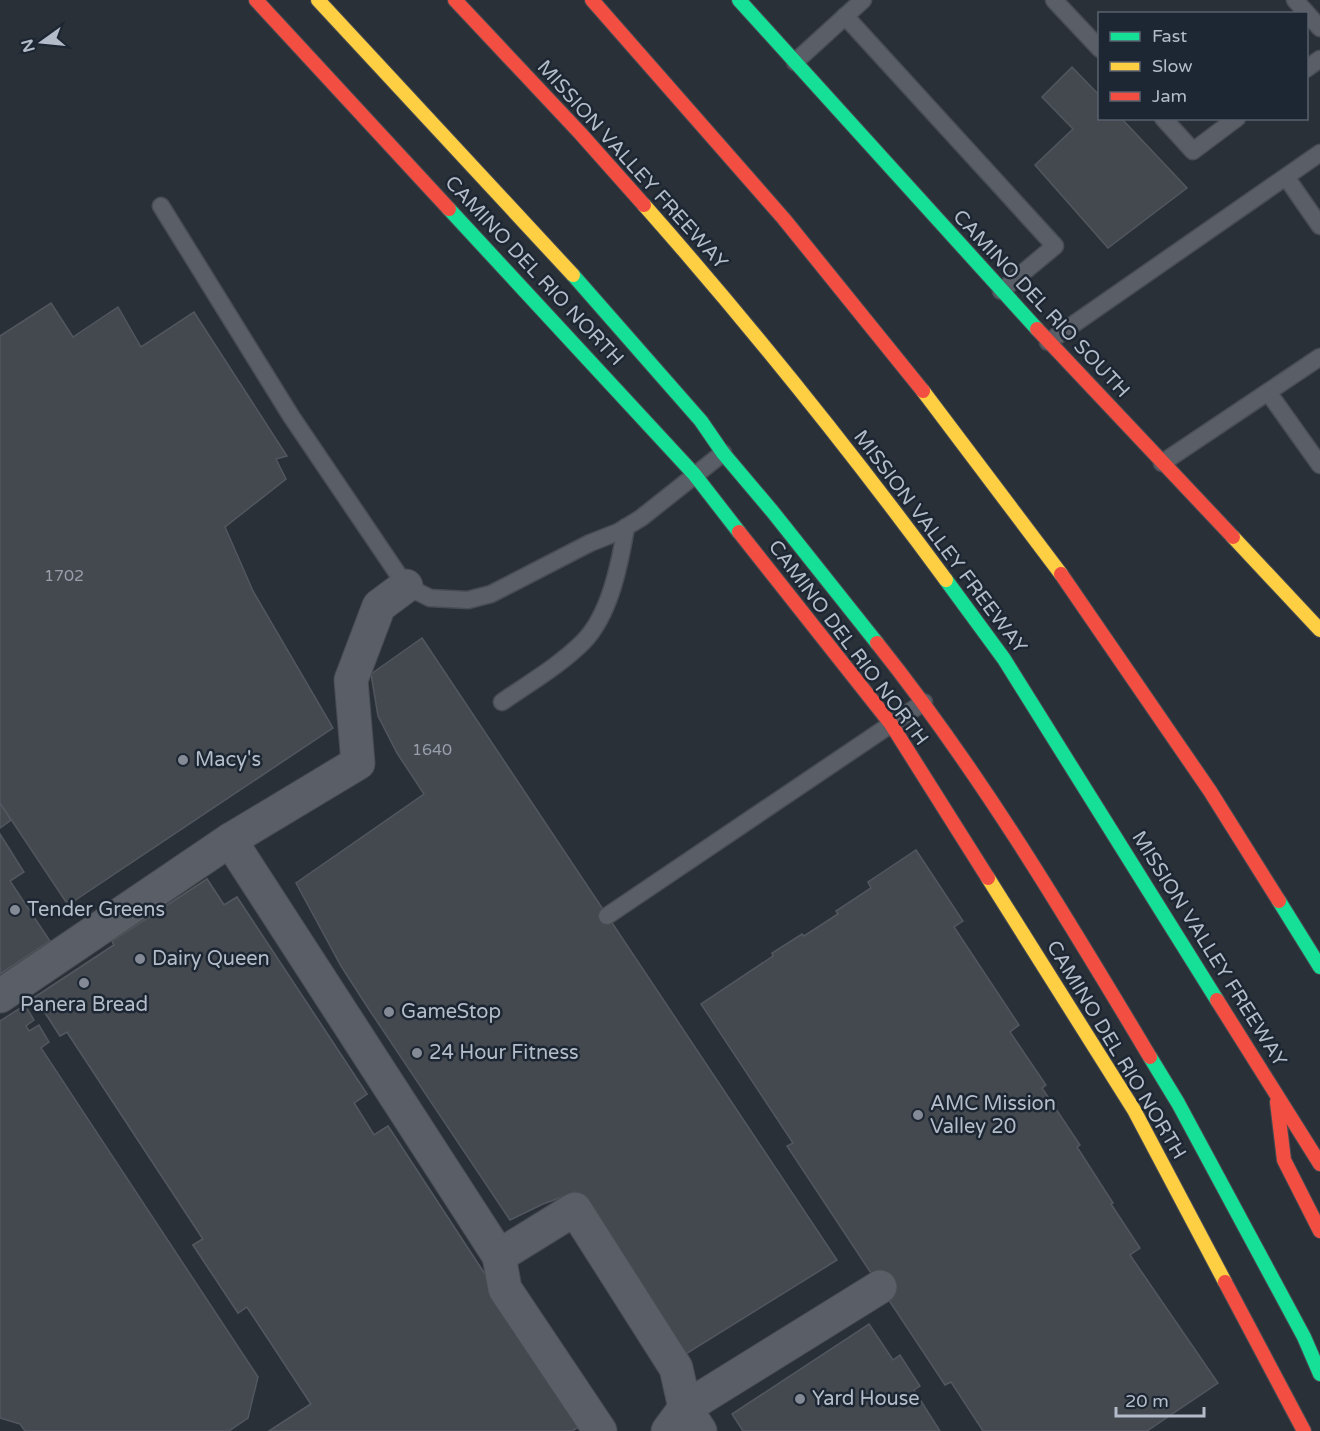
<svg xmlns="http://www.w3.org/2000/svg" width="1320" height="1431" font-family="'Varela Round',sans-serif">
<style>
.building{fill:#444950;stroke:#52575f;stroke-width:1.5}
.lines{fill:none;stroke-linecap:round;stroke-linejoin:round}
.lane-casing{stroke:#484c53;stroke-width:19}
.street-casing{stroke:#484c53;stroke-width:35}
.fast-casing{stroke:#484c53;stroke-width:16}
.slow-casing{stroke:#484c53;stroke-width:16}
.jam-casing{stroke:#484c53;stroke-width:16}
.lane{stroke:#5a5e66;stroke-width:16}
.street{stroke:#5a5e66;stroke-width:33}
.fast{stroke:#16e098;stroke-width:14}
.slow{stroke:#ffcf43;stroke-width:14}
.jam{stroke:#f24e42;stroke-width:14}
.poi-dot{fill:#848b96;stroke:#1d2633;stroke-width:2}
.labels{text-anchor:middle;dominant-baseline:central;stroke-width:5;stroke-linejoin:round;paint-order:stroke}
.number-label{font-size:16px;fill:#989fab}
.street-label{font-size:20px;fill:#b4bcc9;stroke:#1d2633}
.poi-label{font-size:20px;fill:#b4bcc9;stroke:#1d2633;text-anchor:start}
</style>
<rect width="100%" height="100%" fill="#2a3038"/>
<g class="building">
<polygon points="1072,67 1100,96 1100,118 1121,118 1187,188 1108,248 1035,165 1073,129 1042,97"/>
<polygon points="51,303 73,337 118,307 141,347 194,312 287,456 276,459 286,479 225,527 253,591 333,728 68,905 0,803 0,336"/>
<polygon points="422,638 837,1260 681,1357 576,1192 543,1204 510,1220 368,1008 341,966 296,883 424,794 397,753 378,716 371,674"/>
<polygon points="0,803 11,820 0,828"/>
<polygon points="0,834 24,872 10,881 50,941 0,974"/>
<polygon points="916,850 963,921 954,927 1019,1025 1010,1032 1046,1085 1042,1088 1080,1145 1077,1147 1113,1203 1111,1204 1140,1248 1130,1255 1218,1383 1147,1431 983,1431 951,1382 945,1385 787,1146 793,1143 701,1004 773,956 772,953 802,934 804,936 838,914 836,911 871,888 868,882"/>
<polygon points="207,879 224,905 237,897 367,1094 354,1103 374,1135 388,1126 583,1424 572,1431 269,1431 311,1404 247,1307 238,1313 193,1245 203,1239 67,1032 60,1036 35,997 114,945 112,941"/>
<polygon points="207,879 224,905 237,897 367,1094 354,1103 374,1135 388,1126 583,1424 572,1431 269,1431 311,1404 247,1307 238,1313 193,1245 203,1239 67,1032 60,1036 35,997 114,945 112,941"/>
<polygon points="25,1005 34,1020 26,1026 29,1031 39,1025 49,1042 41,1048 258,1377 248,1418 229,1431 25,1431 20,1424 0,1418 0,1021"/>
<polygon points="869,1324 893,1360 900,1355 920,1386 914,1390 940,1431 743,1431 732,1414"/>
</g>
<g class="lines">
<g class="lane-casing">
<g id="lane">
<polyline points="1054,0 1100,49"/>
<polyline points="1295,0 1320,28"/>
<polyline points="845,16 1055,246 1001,291"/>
<polyline points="795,62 863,0"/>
<polyline points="1306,69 1320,59"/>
<polyline points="1163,118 1193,151 1237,118"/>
<polyline points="1286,177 1320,226"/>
<polyline points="161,206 291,416 406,586 430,598 468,600 491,594 590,543 618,532 641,518 723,453"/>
<polyline points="1048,342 1320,153"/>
<polyline points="1268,392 1320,465"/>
<polyline points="1162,463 1320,357"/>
<path d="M502 702C529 683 559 666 583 642 610 615 620 563 626 527"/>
<polyline points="607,916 924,702"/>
</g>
</g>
<g class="street-casing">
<g id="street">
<polyline points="230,840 358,763 351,680 379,606 406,586"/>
<polyline points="0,996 230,840 499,1256 575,1209 676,1368 685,1408 700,1431"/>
<polyline points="499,1256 505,1289 600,1431"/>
<polyline points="668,1431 685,1408 880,1287"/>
</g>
</g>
<g class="fast-casing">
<g id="fast">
<polyline points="739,0 1037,329"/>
<polyline points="449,209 694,474 739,532"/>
<polyline points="573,275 701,421 723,453 772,511 877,643"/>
<polyline points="946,580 1004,659 1217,1000"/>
<polyline points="1279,901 1320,967"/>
<polyline points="1150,1057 1178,1103 1304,1337 1320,1374"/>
</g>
</g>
<g class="slow-casing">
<g id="slow">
<polyline points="318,0 573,275"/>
<path d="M644 205C750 325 851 451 946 580"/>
<polyline points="923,391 1061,574"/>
<polyline points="1233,537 1320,630"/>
<polyline points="988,878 1134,1110 1225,1282"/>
</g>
</g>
<g class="jam-casing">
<g id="jam">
<polyline points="256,0 449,209"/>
<polyline points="455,0 580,133 644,205"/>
<polyline points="592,0 784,219 923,391"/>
<polyline points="1037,329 1233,537"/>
<polyline points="739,532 891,724 988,878"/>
<polyline points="1061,574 1210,791 1279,901"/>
<path d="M877 643C980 772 1065 915 1150 1057"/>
<polyline points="1217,1000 1320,1164"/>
<polyline points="1277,1102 1284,1160 1320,1231"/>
<polyline points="1225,1282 1304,1431"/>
</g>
</g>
<use href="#lane" class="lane"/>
<use href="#street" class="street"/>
<use href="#fast" class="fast"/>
<use href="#slow" class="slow"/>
<use href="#jam" class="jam"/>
</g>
<g class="poi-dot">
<circle cx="183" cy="760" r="6"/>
<circle cx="15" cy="910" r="6"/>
<circle cx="140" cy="959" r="6"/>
<circle cx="84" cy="983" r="6"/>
<circle cx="389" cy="1012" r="6"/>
<circle cx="417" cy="1053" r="6"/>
<circle cx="918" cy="1115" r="6"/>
<circle cx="800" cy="1399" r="6"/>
</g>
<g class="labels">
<g class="number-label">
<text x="64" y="576">1702</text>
<text x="432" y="750">1640</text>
</g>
<g class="street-label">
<text transform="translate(632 165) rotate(48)">MISSION VALLEY FREEWAY</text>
<text transform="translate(534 271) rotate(47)">CAMINO DEL RIO NORTH</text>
<text transform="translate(1041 304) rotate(47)">CAMINO DEL RIO SOUTH</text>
<text transform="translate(940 542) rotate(53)">MISSION VALLEY FREEWAY</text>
<text transform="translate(848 643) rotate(53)">CAMINO DEL RIO NORTH</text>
<text transform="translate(1209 949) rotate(58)">MISSION VALLEY FREEWAY</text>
<text transform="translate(1116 1050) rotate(59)">CAMINO DEL RIO NORTH</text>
</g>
<g class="poi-label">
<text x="195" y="760">Macy's</text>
<text x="27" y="910">Tender Greens</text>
<text x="152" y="959">Dairy Queen</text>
<text x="84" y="1005" text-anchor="middle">Panera Bread</text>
<text x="401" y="1012">GameStop</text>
<text x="429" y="1053">24 Hour Fitness</text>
<text x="930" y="1104">AMC Mission<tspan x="930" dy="23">Valley 20</tspan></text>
<text x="812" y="1399">Yard House</text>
</g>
</g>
<rect x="1098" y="12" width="210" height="108" fill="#1d2633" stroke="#59626f" stroke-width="1.5"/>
<rect x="1110" y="32" width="30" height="9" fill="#16e098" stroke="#59626f" stroke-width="1.5"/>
<text x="1152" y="42" font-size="18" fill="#b4bcc9">Fast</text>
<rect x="1110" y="62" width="30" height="9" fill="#ffcf43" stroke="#59626f" stroke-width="1.5"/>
<text x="1152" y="72" font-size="18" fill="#b4bcc9">Slow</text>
<rect x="1110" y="92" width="30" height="9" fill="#f24e42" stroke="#59626f" stroke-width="1.5"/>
<text x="1152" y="102" font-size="18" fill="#b4bcc9">Jam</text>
<g transform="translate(42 42) rotate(255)" stroke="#1d2633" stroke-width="4.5" paint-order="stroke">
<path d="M0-4.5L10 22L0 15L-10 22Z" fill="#b4bcc9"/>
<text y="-9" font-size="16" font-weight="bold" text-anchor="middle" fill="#b4bcc9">N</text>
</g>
<path d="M1116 1407v9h88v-9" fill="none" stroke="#b4bcc9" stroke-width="3"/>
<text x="1125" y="1407" font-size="18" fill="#b4bcc9" stroke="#1d2633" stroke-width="4.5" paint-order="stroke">20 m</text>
</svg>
